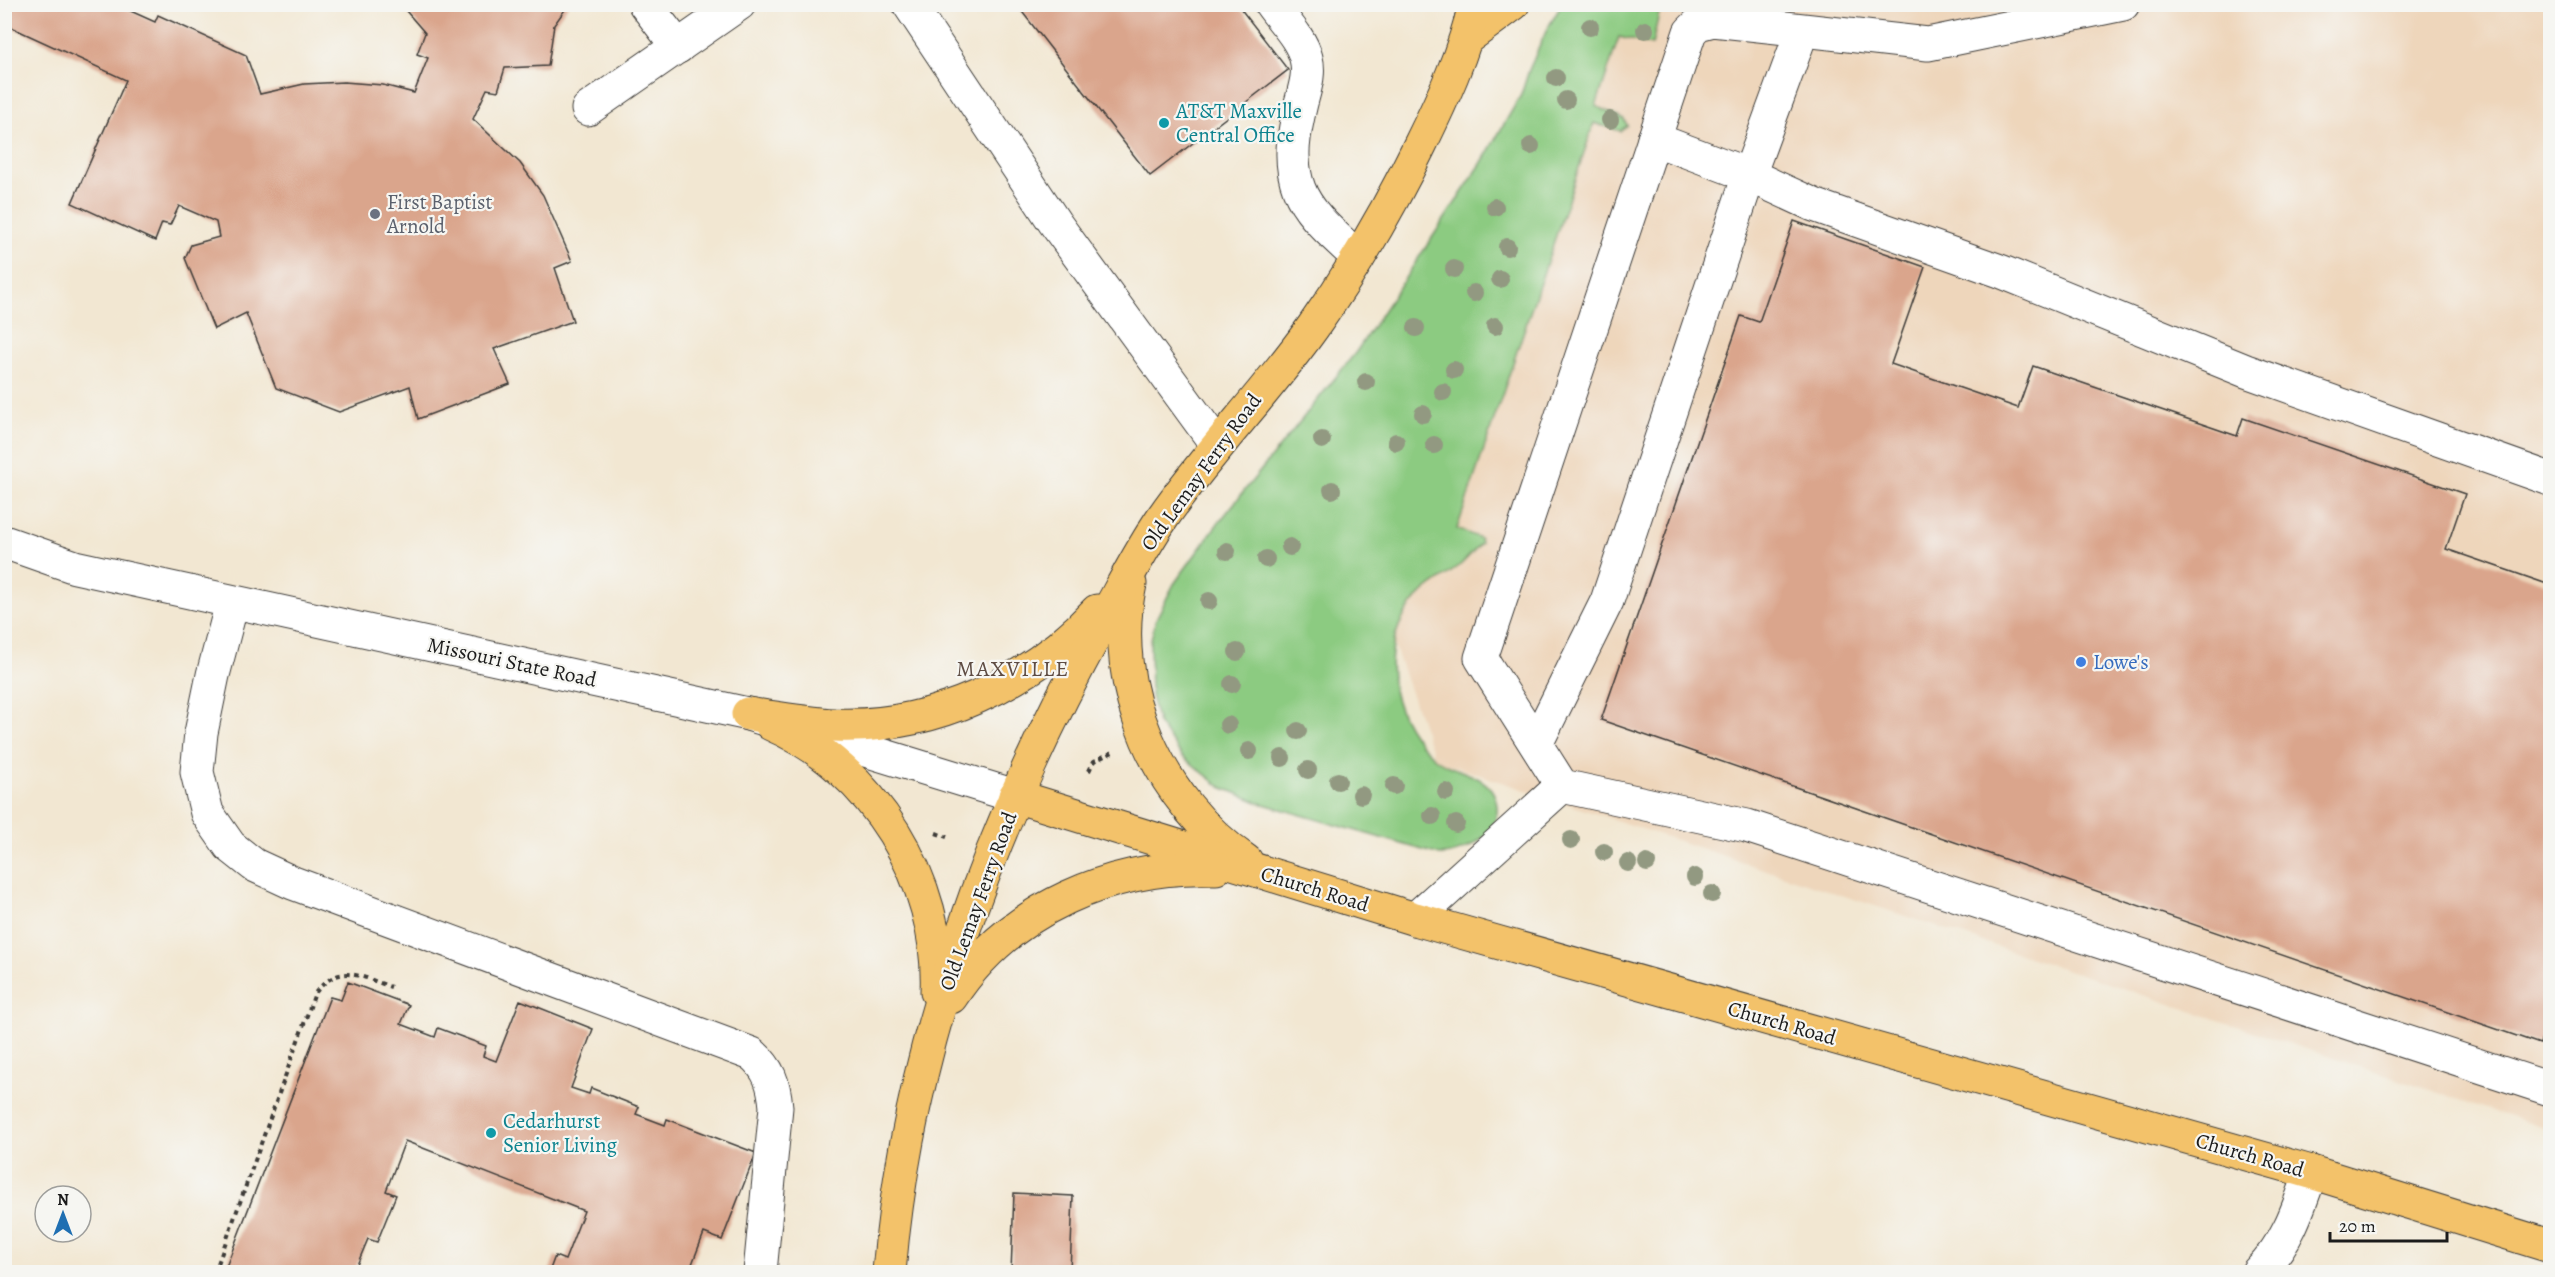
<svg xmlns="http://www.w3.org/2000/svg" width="2555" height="1277" font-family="Alegreya,serif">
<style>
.built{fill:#eed6bb}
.green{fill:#8ccb81;stroke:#54744e;stroke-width:1.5}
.building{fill:#daa58c}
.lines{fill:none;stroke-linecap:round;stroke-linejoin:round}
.minor-casing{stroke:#3c3a37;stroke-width:35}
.major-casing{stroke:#3c3a37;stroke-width:35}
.path{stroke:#3c3a37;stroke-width:4;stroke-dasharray:4.5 4.5;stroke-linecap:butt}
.minor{stroke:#fff;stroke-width:33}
.major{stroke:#f3c26a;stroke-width:33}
.tree{fill:#929981}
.culture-dot{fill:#0f9aa8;stroke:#f6f6f2;stroke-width:2}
.worship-dot{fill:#6b7280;stroke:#f6f6f2;stroke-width:2}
.shop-dot{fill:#3f7fe0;stroke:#f6f6f2;stroke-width:2}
.labels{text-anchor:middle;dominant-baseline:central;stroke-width:4.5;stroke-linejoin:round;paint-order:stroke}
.culture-label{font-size:21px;fill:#0d838f;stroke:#f6f6f2;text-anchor:start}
.worship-label{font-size:21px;fill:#5b616d;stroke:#f6f6f2;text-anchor:start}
.street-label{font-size:21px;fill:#1c1c1c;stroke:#f6f6f2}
.shop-label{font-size:21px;fill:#366cbe;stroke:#f6f6f2;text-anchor:start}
.neighbourhood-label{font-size:22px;letter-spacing:1.5px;fill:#5e4c43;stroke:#f6f6f2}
</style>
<rect width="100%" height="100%" fill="#f6f6f2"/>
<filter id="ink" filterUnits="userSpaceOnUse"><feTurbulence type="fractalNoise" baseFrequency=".0167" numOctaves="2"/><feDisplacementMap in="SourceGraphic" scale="12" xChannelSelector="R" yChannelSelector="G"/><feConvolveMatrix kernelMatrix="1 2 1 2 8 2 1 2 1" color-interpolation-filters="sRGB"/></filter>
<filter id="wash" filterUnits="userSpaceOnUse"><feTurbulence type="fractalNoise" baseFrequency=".008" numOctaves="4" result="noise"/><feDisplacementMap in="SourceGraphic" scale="24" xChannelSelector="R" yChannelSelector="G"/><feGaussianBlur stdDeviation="1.35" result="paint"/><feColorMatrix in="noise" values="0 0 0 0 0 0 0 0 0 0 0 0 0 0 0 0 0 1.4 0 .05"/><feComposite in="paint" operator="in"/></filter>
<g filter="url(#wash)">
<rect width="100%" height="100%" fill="#f2e7d2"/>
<polygon class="built" points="1635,5 2550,5 2550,1130 1435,760 1393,642 1598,32"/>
<path class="green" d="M1562 4 1661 5 1652 45 1619 37 1596 106 1624 119 1627 125 1620 131 1594 123 1457 529 1480 538 1481 543C1474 550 1467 559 1459 566 1442 580 1423 588 1410 607 1375 654 1392 723 1436 759 1453 772 1484 773 1494 794 1509 827 1469 855 1440 855L1260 803 1221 787 1182 756 1158 723 1151 696 1150 643 1156 619 1174 584 1216 526 1356 352 1481 164 1521 95 1529 70 1547 29Z"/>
<g id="blocks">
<g class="building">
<polygon points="4,4 115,4 155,22 158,15 246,55 260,94 304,84 344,82 383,85 414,93 428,58 417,54 425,33 400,4 569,4 554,25 548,66 505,68 498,91 487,89 473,119 520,163 543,195 572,261 555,268 573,321 494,349 510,384 418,419 410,386 339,412 276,388 246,313 214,329 185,258 191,245 219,237 216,222 179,206 170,225 162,223 155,241 72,203 126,80 4,24"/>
<polygon points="1016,4 1237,4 1288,70 1150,176"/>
<polygon points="1794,221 1925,267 1891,364 2018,408 2033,366 2237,436 2243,418 2465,494 2446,549 2550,585 2550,1012 2540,1044 1601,720 1741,316 1759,322"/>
<polygon points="348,982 409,1005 401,1024 435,1037 438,1028 486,1046 483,1056 496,1061 520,1000 593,1029 571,1088 589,1094 591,1088 639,1107 636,1114 665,1125 667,1119 756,1153 722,1240 704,1233 689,1272 549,1272 555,1256 565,1260 584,1211 405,1141 386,1191 396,1195 377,1242 368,1239 354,1272 224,1272 330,997 341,1000"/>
<polygon points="1014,1193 1073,1196 1070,1272 1011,1272"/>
</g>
</g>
</g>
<g filter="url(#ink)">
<use href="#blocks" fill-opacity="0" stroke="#3c3a37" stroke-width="1.5"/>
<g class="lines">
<g class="minor-casing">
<g id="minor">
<polyline points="645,4 678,47"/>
<polyline points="909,4 1055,223 1217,445"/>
<path d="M1271 4C1283 21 1301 38 1306 58 1310 73 1305 88 1301 103 1294 132 1288 160 1299 189 1309 216 1338 238 1358 258"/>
<polyline points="2123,4 1928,44 1713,20 1698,24 1690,32 1481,658 1562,786 1747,826 2550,1089"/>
<polyline points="588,109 739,4"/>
<polyline points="1654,139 1749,175 1814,205 2000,271 2246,371 2550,479"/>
<polyline points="4,542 75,567 748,714 1015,796"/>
<path d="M232 603 213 675 201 733 197 772 207 813 230 846 254 865 293 883 752 1054C769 1069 774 1083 776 1107L760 1272"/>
<polyline points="1536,744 1607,601 1749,175 1802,31"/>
<polyline points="1415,919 1562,786"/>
<path d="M2258 1272C2287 1244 2298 1210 2311 1172"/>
</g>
</g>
<g class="major-casing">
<g id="major">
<polyline points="1467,38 1513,4"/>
<path d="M1130 584C1107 688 1160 802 1246 861"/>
<path d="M748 714C776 718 805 723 834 725 934 729 1030 683 1097 611"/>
<path d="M771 724C873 768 942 881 937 992"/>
<polyline points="1015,796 1415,919 2311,1172 2550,1246"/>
<path d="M951 997C1009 908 1114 864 1216 868"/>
<path d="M889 1272C908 1047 990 825 1099 628 1120 591 1139 552 1163 517 1209 451 1266 393 1313 327 1354 269 1390 207 1421 143 1443 98 1464 53 1475 4"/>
</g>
</g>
<g class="path">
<polyline points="1089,771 1094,761 1113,752"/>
<polyline points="936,833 947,837"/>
<path d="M215 1272 315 993C340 962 359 976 391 987"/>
</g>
<use href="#minor" class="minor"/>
<use href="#major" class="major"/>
</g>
<g class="tree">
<circle cx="1590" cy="27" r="9"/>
<circle cx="1645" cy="30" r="9"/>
<circle cx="1556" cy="78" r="9"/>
<circle cx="1566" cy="100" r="9"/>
<circle cx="1610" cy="120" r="9"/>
<circle cx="1531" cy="146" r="9"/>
<circle cx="1495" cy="207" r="9"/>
<circle cx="1507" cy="247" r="9"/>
<circle cx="1454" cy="269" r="9"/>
<circle cx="1500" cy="279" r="9"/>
<circle cx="1474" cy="293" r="9"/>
<circle cx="1495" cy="326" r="9"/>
<circle cx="1416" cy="328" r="9"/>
<circle cx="1454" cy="370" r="9"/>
<circle cx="1366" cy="382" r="9"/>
<circle cx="1443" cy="392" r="9"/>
<circle cx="1423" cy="414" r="9"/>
<circle cx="1322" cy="440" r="9"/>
<circle cx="1396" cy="442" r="9"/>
<circle cx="1434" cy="445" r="9"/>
<circle cx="1332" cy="490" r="9"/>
<circle cx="1290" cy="547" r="9"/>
<circle cx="1227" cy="551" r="9"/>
<circle cx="1266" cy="559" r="9"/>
<circle cx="1209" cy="601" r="9"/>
<circle cx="1237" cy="652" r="9"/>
<circle cx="1232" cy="684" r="9"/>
<circle cx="1228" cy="725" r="9"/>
<circle cx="1298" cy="731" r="9"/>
<circle cx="1249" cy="751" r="9"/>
<circle cx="1282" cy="758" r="9"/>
<circle cx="1308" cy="770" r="9"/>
<circle cx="1338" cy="781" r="9"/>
<circle cx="1394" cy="786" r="9"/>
<circle cx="1446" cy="792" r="9"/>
<circle cx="1361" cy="795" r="9"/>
<circle cx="1432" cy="816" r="9"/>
<circle cx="1456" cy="824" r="9"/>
<circle cx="1571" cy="840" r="9"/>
<circle cx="1604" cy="852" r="9"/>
<circle cx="1628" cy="863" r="9"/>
<circle cx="1647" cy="863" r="9"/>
<circle cx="1695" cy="877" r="9"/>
<circle cx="1712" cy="894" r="9"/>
</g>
</g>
<g class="culture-dot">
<circle cx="1164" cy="123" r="6"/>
<circle cx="491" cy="1133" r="6"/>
</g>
<circle class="worship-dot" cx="375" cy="214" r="6"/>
<circle class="shop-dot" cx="2081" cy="662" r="6"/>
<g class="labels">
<g class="culture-label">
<text x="1176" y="111">AT&amp;T Maxville<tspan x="1176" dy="24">Central Office</tspan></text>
<text x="503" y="1121">Cedarhurst<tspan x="503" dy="24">Senior Living</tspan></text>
</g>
<g class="worship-label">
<text x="387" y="202">First Baptist<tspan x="387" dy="24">Arnold</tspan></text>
</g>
<g class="street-label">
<text transform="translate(1201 472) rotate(-54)">Old Lemay Ferry Road</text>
<text transform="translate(512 662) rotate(12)">Missouri State Road</text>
<text transform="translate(1315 889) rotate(17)">Church Road</text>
<text transform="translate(978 901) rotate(-70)">Old Lemay Ferry Road</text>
<text transform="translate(1782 1023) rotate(16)">Church Road</text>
<text transform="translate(2250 1155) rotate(16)">Church Road</text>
</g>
<g class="shop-label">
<text x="2093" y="662">Lowe's</text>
</g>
<g class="neighbourhood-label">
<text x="1013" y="669">MAXVILLE</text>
</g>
</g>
<rect width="2555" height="1277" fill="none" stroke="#f6f6f2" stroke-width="24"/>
<g transform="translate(63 1214)"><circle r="28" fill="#f6f6f2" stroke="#9f9f9c" stroke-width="1.5"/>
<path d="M0-4.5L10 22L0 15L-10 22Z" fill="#1f6fb2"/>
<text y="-9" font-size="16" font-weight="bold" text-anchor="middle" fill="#1c1c1c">N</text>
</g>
<path d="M2330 1232v9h117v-9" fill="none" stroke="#1c1c1c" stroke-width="3"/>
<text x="2339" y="1232" font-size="18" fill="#1c1c1c" stroke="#f6f6f2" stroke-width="4.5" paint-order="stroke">20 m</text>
</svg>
